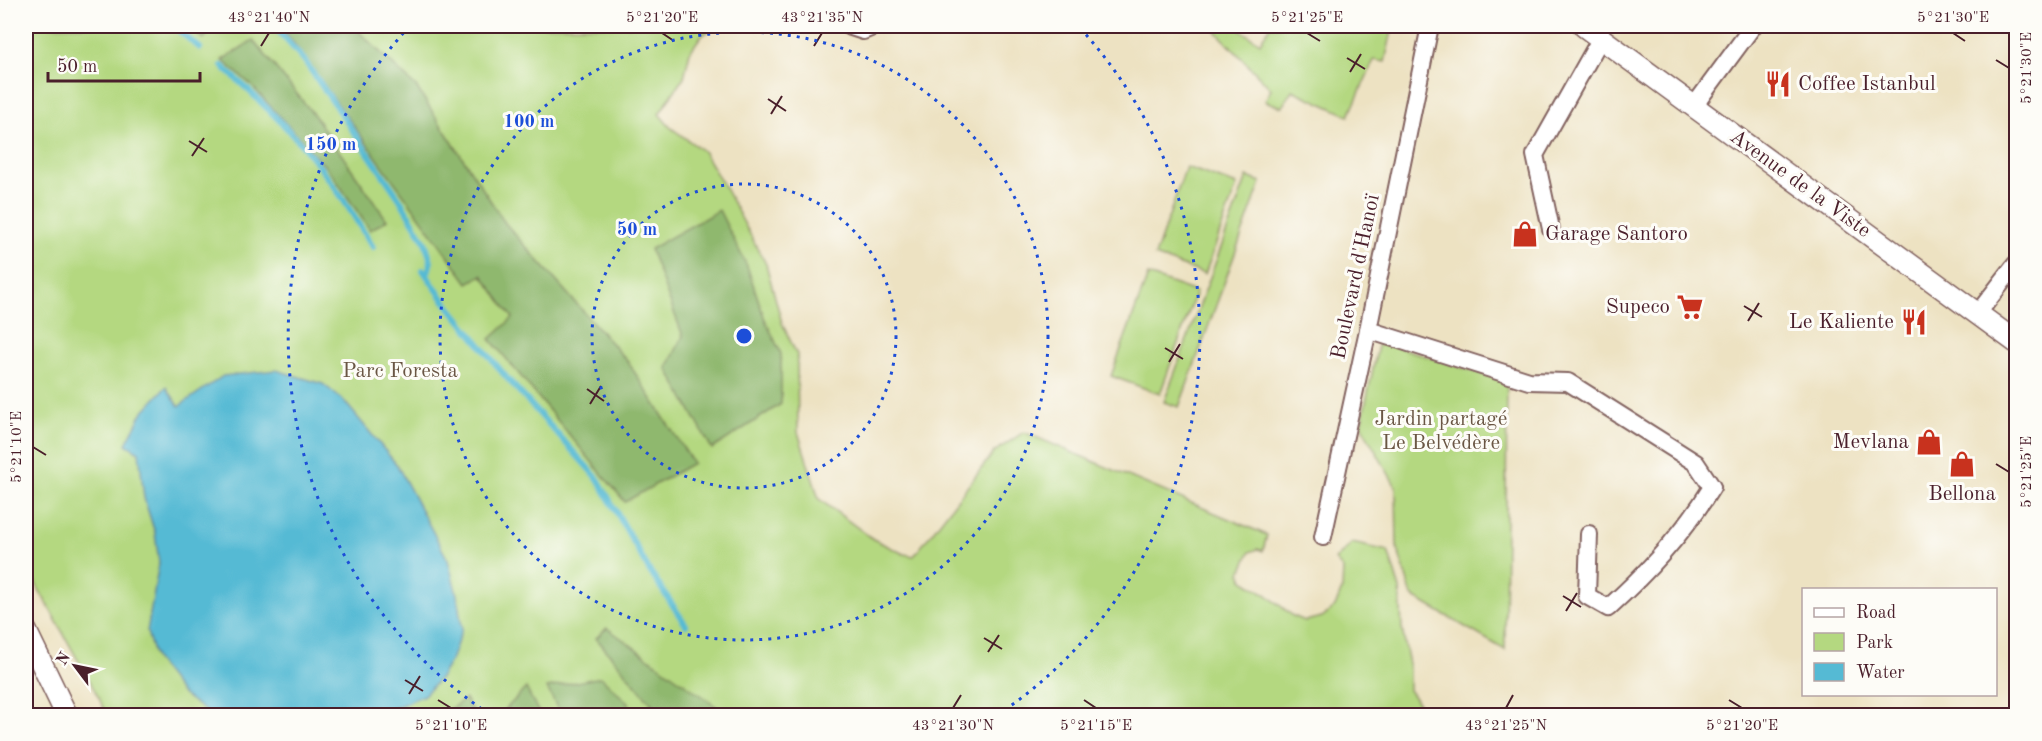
<svg xmlns="http://www.w3.org/2000/svg" width="2042" height="741" font-family="'Old Standard TT',serif">
<style>
.green{fill:#b4d880;stroke:#7f7c56;stroke-width:1.5}
.forest{fill:#8fb86e;stroke:#6c6c4c;stroke-width:1.5}
.water{fill:#55bad4;stroke:#506c80;stroke-width:1.5}
.lines{fill:none;stroke-linecap:round;stroke-linejoin:round}
.stream{stroke:#55bad4;stroke-width:6}
.minor-casing{stroke:#836360;stroke-width:20}
.tertiary-casing{stroke:#836360;stroke-width:24}
.minor{stroke:#fff;stroke-width:16}
.tertiary{stroke:#fff;stroke-width:21}
.ticks{fill:none;stroke:#4a1f2b;stroke-width:2}
.ring{fill:none;stroke:#1d4ed8;stroke-width:3;stroke-dasharray:3 6}
.labels{text-anchor:middle;dominant-baseline:central;stroke-width:6;stroke-linejoin:round;paint-order:stroke}
.poi-label{font-size:21px;fill:#4a1f2b;stroke:#fdfcf7;text-anchor:end}
.street-label{font-size:21px;fill:#4a1f2b;stroke:#fdfcf7}
.park-label{font-size:21px;fill:#6a5644;stroke:#fdfcf7}
.centre{fill:#1d4ed8;stroke:#fdfcf7;stroke-width:3}
.ring-label{font-size:18px;text-anchor:middle;font-weight:bold;fill:#1d4ed8;stroke:#fdfcf7;stroke-width:6;stroke-linejoin:round;paint-order:stroke}
.neatline{fill:none;stroke:#4a1f2b;stroke-width:2}
.ticks-label{font-size:15px;text-anchor:middle;fill:#4a1f2b}
</style>
<rect width="100%" height="100%" fill="#fdfcf7"/>
<filter id="ink" filterUnits="userSpaceOnUse"><feTurbulence type="fractalNoise" baseFrequency=".0167" numOctaves="2"/><feDisplacementMap in="SourceGraphic" scale="12" xChannelSelector="R" yChannelSelector="G"/><feConvolveMatrix kernelMatrix="1 2 1 2 8 2 1 2 1" color-interpolation-filters="sRGB"/></filter>
<filter id="wash" filterUnits="userSpaceOnUse"><feTurbulence type="fractalNoise" baseFrequency=".008" numOctaves="4" result="noise"/><feDisplacementMap in="SourceGraphic" scale="24" xChannelSelector="R" yChannelSelector="G"/><feGaussianBlur stdDeviation="1.35" result="paint"/><feColorMatrix in="noise" values="0 0 0 0 0 0 0 0 0 0 0 0 0 0 0 0 0 1.4 0 .05"/><feComposite in="paint" operator="in"/></filter>
<g filter="url(#wash)">
<rect width="100%" height="100%" fill="#ede2c2"/>
<g class="green">
<polygon points="26,26 717,26 701,36 690,52 684,77 659,114 670,127 703,151 725,188 766,264 782,323 797,355 798,432 819,499 873,539 904,554 914,556 994,452 1024,432 1267,535 1263,551 1258,549 1250,552 1241,572 1243,580 1267,595 1293,616 1305,621 1322,617 1335,607 1342,589 1343,569 1335,560 1352,543 1388,551 1400,589 1402,629 1409,664 1409,690 1424,711 1422,715 106,715 100,700 26,566"/>
<polygon points="1211,26 1235,26 1260,43 1270,26 1393,26 1385,62 1374,60 1349,116 1292,90 1282,107 1265,101 1271,89"/>
<polygon points="1186,167 1237,185 1205,274 1155,256"/>
<polygon points="1247,177 1261,182 1179,407 1164,402"/>
<polygon points="1148,275 1196,292 1160,394 1111,376"/>
<polygon points="1379,341 1507,382 1505,650 1412,596 1397,547 1396,487 1361,425"/>
</g>
<g class="forest">
<polygon points="185,26 218,26 203,39"/>
<polygon points="281,26 353,26 417,88 505,223 628,362 693,463 625,502 490,339 513,318 482,275 468,283"/>
<polygon points="253,40 314,115 387,220 370,230 332,174 251,85 222,60"/>
<polygon points="719,210 747,266 764,317 781,354 781,404 712,449 667,368 683,336 650,249"/>
<polygon points="607,628 728,715 661,715 596,638"/>
<polygon points="601,677 628,703 635,715 561,715 547,688"/>
<polygon points="526,688 540,715 500,715"/>
<polygon points="465,699 475,715 441,715"/>
</g>
<polygon class="water" points="276,370 323,384 345,402 397,465 448,560 457,595 462,629 452,658 440,678 424,695 378,715 212,716 181,693 155,659 147,632 159,563 155,533 144,498 139,452 126,444 142,413 166,387 179,406 223,376"/>
<g class="lines">
<g class="stream">
<polyline points="274,26 304,60 399,198 425,242 431,261 427,276"/>
<polyline points="179,31 200,48"/>
<path d="M222 66C261 101 300 138 330 181 346 202 359 225 373 247"/>
<polyline points="423,270 441,296 506,377 598,479 649,570 686,625"/>
</g>
</g>
</g>
<g filter="url(#ink)">
<g class="lines">
<g class="minor-casing">
<g id="minor">
<polyline points="848,26 863,31 875,26"/>
<polyline points="1694,106 1753,26"/>
<polyline points="1551,229 1535,155 1601,38"/>
<polyline points="1978,313 2016,264"/>
<path d="M1368 330 1529 381 1568 382 1696 463 1712 487C1684 533 1648 572 1608 608L1587 596 1589 534"/>
<polyline points="1323,537 1368,330 1430,26"/>
</g>
</g>
<g class="tertiary-casing">
<g id="tertiary">
<polyline points="1584,26 2016,342"/>
<polyline points="26,631 67,716"/>
</g>
</g>
<use href="#minor" class="minor"/>
<use href="#tertiary" class="tertiary"/>
</g>
</g>
<path class="ticks" d="M662 33 674 41M1307 33 1320 41M1953 33 1965 41M261 46 269 33M814 46 822 33M1347 58 1365 69M1996 60 2009 68M1350 72 1361 54M768 99 786 111M771 114 782 96M189 141 207 152M192 156 204 138M1744 306 1762 317M1748 321 1759 303M1165 348 1183 359M1169 362 1180 344M587 389 604 401M590 404 601 386M33 447 46 455M1996 464 2009 472M1563 596 1581 607M1566 611 1577 593M984 638 1002 649M988 652 999 635M405 680 423 691M409 694 420 676M438 700 451 708M1084 700 1096 708M1729 700 1742 708M953 708 961 695M1506 708 1513 695"/>
<g class="ring">
<circle cx="744" cy="336" r="152"/>
<circle cx="744" cy="336" r="304"/>
<path d="M489 714A456 456 0 0 1 408 28M1080 28A456 456 0 0 1 999 714"/>
</g>
<defs>
<g id="restaurant-bare" transform="scale(2.07)"><path d="M-5-6h1v4h1v-4h1v4h1v-4h1v5L-1.5 .5V6h-2V.5L-5-1ZM5-6V6H3V1.5H1.5Q1.5-4 5-6Z" fill="#c8321e" stroke="#fdfcf7" stroke-width="2.5" paint-order="stroke"/></g>
<g id="shop-bare" transform="scale(2.07)"><path d="M-5-2.5h2.3a2.7 3.5 0 0 1 5.4 0H5L5.5 6h-11ZM-1.5-2.5h3a1.5 2.3 0 0 0-3 0Z" fill="#c8321e" stroke="#fdfcf7" stroke-width="2.5" paint-order="stroke"/></g>
<g id="supermarket-bare" transform="scale(2.07)"><path d="M-6-5.5h2.5l.6 2H6L4.5 2H-2.5L-4.4-4H-6ZM-1.5 3.2a1.3 1.3 0 1 0 .1 0ZM3 3.2a1.3 1.3 0 1 0 .1 0Z" fill="#c8321e" stroke="#fdfcf7" stroke-width="2.5" paint-order="stroke"/></g>
</defs>
<g fill-rule="evenodd">
<use href="#restaurant-bare" x="1778" y="84"/>
<use href="#shop-bare" x="1525" y="234"/>
<use href="#supermarket-bare" x="1690" y="307"/>
<use href="#restaurant-bare" x="1914" y="322"/>
<use href="#shop-bare" x="1929" y="442"/>
<use href="#shop-bare" x="1962" y="464"/>
</g>
<g class="labels">
<g class="poi-label">
<text x="1798" y="84" text-anchor="start">Coffee Istanbul</text>
<text x="1545" y="234" text-anchor="start">Garage Santoro</text>
<text x="1670" y="307">Supeco</text>
<text x="1894" y="322">Le Kaliente</text>
<text x="1909" y="442">Mevlana</text>
<text x="1962" y="494" text-anchor="middle">Bellona</text>
</g>
<g class="street-label">
<text transform="translate(1800 184) rotate(36)">Avenue de la Viste</text>
<text transform="translate(1356 277) rotate(-78)">Boulevard d'Hanoï</text>
</g>
<g class="park-label">
<text x="400" y="371">Parc Foresta</text>
<text x="1441" y="419">Jardin partagé<tspan x="1441" dy="24">Le Belvédère</tspan></text>
</g>
</g>
<circle cx="744" cy="336" r="9" class="centre"/>
<g class="ring-label">
<text x="529" y="127">100 m</text>
<text x="331" y="150">150 m</text>
<text x="637" y="235">50 m</text>
</g>
<rect width="2042" height="741" fill="none" stroke="#fdfcf7" stroke-width="66"/>
<rect x="1802" y="588" width="195" height="108" fill="#fdfcf7" stroke="#b5a4a5" stroke-width="1.5"/>
<rect x="1814" y="608" width="30" height="9" fill="#ffffff" stroke="#b5a4a5" stroke-width="1.5"/>
<text x="1856" y="618" font-size="18" fill="#4a1f2b">Road</text>
<rect x="1814" y="633" width="30" height="18" fill="#b4d880" stroke="#b5a4a5" stroke-width="1.5"/>
<text x="1856" y="648" font-size="18" fill="#4a1f2b">Park</text>
<rect x="1814" y="663" width="30" height="18" fill="#55bad4" stroke="#b5a4a5" stroke-width="1.5"/>
<text x="1856" y="678" font-size="18" fill="#4a1f2b">Water</text>
<g transform="translate(75 666) rotate(302)" stroke="#fdfcf7" stroke-width="4.5" paint-order="stroke">
<path d="M0-4.5L10 22L0 15L-10 22Z" fill="#4a1f2b"/>
<text y="-9" font-size="16" font-weight="bold" text-anchor="middle" fill="#4a1f2b">N</text>
</g>
<path d="M48 72v9h152v-9" fill="none" stroke="#4a1f2b" stroke-width="3"/>
<text x="57" y="72" font-size="18" fill="#4a1f2b" stroke="#fdfcf7" stroke-width="4.5" paint-order="stroke">50 m</text>
<rect x="33" y="33" width="1976" height="675" class="neatline"/>
<g class="ticks-label">
<text x="269" y="22">43°21'40"N</text>
<text x="662" y="22">5°21'20"E</text>
<text x="822" y="22">43°21'35"N</text>
<text x="1307" y="22">5°21'25"E</text>
<text x="1953" y="22">5°21'30"E</text>
<text transform="translate(2026 68) rotate(-90)" y="5">5°21'30"E</text>
<text transform="translate(16 447) rotate(-90)" y="5">5°21'10"E</text>
<text transform="translate(2026 472) rotate(-90)" y="5">5°21'25"E</text>
<text x="451" y="730">5°21'10"E</text>
<text x="953" y="730">43°21'30"N</text>
<text x="1096" y="730">5°21'15"E</text>
<text x="1506" y="730">43°21'25"N</text>
<text x="1742" y="730">5°21'20"E</text>
</g>
</svg>
